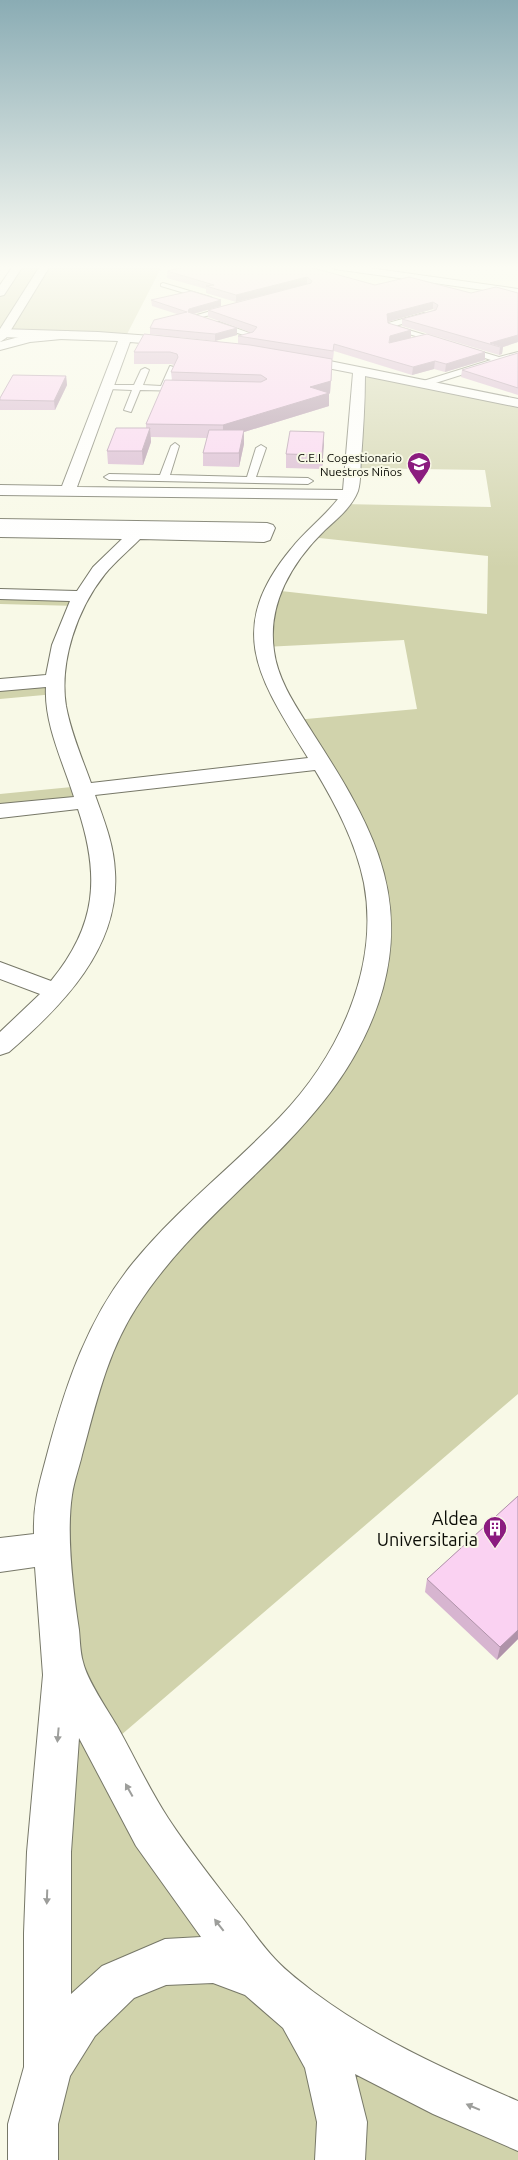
<svg xmlns="http://www.w3.org/2000/svg" width="518" height="2160" font-family="Ubuntu,sans-serif">
<style>
.green{fill:#d1d3ac}
.lines{fill:none;stroke-linecap:round;stroke-linejoin:round}
.service-casing{stroke:#777868;stroke-width:2}
.minor-casing{stroke:#777868;stroke-width:2}
.tertiary-casing{stroke:#777868;stroke-width:2}
.service{fill:#fff;fill-rule:evenodd}
.minor{fill:#fff;fill-rule:evenodd}
.tertiary{fill:#fff;fill-rule:evenodd}
.wall{fill:#d7b5d0}
.shaded-wall{fill:#af93a9}
.building{fill:#fad2f2;stroke:#af93a9}
.oneway{fill:#9d9e9b}
.labels{text-anchor:middle;dominant-baseline:central;stroke-width:4;stroke-linejoin:round;paint-order:stroke}
.far-poi-label{font-size:12px;fill:#0b0c06;stroke:#f8f9e7;text-anchor:end}
.near-poi-label{font-size:18px;fill:#0b0c06;stroke:#f8f9e7;text-anchor:end}
</style>
<rect width="100%" height="100%" fill="#f8f9e7"/>
<g class="green">
<polygon points="18,266 162,266 125,338 4,333 0,338 0,293"/>
<polygon points="359,371 518,403 518,1394 106,1748 260,1977 518,2126 518,2160 19,2160 33,2124 53,1548 103,1334 296,1117 370,988 374,872 295,720 417,709 404,640 264,647 272,590 487,614 488,556 310,537 342,504 491,507 485,470 353,468"/>
<polygon points="0,594 82,596 77,606 0,604"/>
<polygon points="56,680 55,694 0,699 0,685"/>
<polygon points="82,786 87,802 0,811 0,794"/>
</g>
<g class="lines">
<g class="service-casing">
<g id="service">
<polygon points="163,283 210,297 212,298 208,300 161,286 161,284"/>
<polygon points="232,305 236,307 235,309 194,319 190,317"/>
<polygon points="424,313 428,315 427,317 395,326 499,357 518,352 518,357 426,386 420,386 420,382 491,360 387,327 388,323"/>
<polygon points="213,322 219,322 255,335 251,337 213,326"/>
<polygon points="170,366 177,368 169,386 187,387 187,391 140,390 131,412 124,410 132,390 107,389 103,387 107,385 134,385 141,370 145,368 149,370 143,385 161,386"/>
<polygon points="175,443 179,446 170,475 247,477 256,448 261,445 266,448 256,477 308,478 313,481 308,484 109,480 104,477 109,474 160,475 171,446"/>
</g>
</g>
<g class="minor-casing">
<g id="minor">
<polygon points="330,266 355,266 518,289 518,295 335,269"/>
<path d="M0 329 98 332 178 338 184 342 178 346 130 342 77 487 343 490 353 373 291 361 289 358 295 354 518 399V407L365 376C365 404 363 432 361 460 360 469 361 481 358 491 352 507 337 519 325 530 292 562 267 604 274 651 278 682 298 709 314 735 366 816 410 888 383 988 343 1131 210 1191 136 1308 107 1353 96 1404 82 1455 79 1468 74 1481 72 1495 66 1535 73 1590 79 1630 80 1640 80 1652 83 1662 87 1680 107 1709 117 1726 134 1756 149 1789 168 1818 189 1850 213 1880 236 1910 249 1926 261 1944 275 1959 287 1972 302 1983 315 1993 375 2038 450 2072 518 2101V2151L433 2114 355 2074 367 2122 365 2160H315L317 2122 305 2068 283 2028 245 1995 213 1983 166 1985 134 1998 95 2036 70 2076 58 2124V2160H8V2124L24 2067V1933L27 1852 43 1675 35 1567 0 1572V1538L34 1534C33 1501 40 1482 48 1451 66 1384 88 1318 133 1263 177 1209 232 1167 280 1117 338 1057 380 968 364 883 356 843 336 805 315 770L95 795C104 820 114 845 115 872 120 948 62 1006 9 1052L0 1055V1032L40 994 0 979V962L51 981C97 925 100 876 78 809L0 818V804L74 797C63 762 44 724 46 687L0 691V679L46 675 52 645 70 601 0 599V589L77 591 93 567 122 539 0 537V519L267 523 273 525 275 528 270 540 264 542 140 539C128 551 115 562 105 574 77 609 59 662 66 706 71 733 82 758 91 783L308 758C261 681 223 631 291 549 305 531 324 517 338 499L0 495V485L62 486 118 341 0 337ZM79 1738 136 1846 201 1937 165 1939 102 1966 71 1994V1852Z"/>
</g>
</g>
<g class="tertiary-casing">
<g id="tertiary">
<polygon points="13,266 23,266 4,295 0,296 0,285"/>
<polygon points="40,266 50,266 6,338 0,342 0,329"/>
<polygon points="68,331 74,335 72,338 30,342 0,350 0,342 30,334"/>
</g>
</g>
<use href="#service" class="service"/>
<use href="#minor" class="minor"/>
<use href="#tertiary" class="tertiary"/>
</g>
<g class="wall">
<polygon points="181,266 306,266 375,285 471,293 518,293 518,342 503,347 502,354 499,355 402,326 402,319 434,310 433,309 388,322 388,323 411,330 411,338 485,360 445,372 434,369 412,375 334,351 333,359 330,359 332,359 332,371 330,393 329,394 329,406 244,432 244,444 239,467 203,466 203,453 207,438 151,437 151,442 143,465 108,464 107,451 146,428 146,424 172,380 171,372 174,365 171,364 134,364 134,352 238,344 238,336 252,333 208,317 208,310 279,291 236,302 206,293 206,289 167,278 167,271 183,267 181,267"/>
<polygon points="151,300 221,300 221,306 194,314 237,335 215,341 150,334 150,328 177,314 152,306"/>
<polygon points="518,353 518,395 461,377 462,370"/>
<polygon points="66,376 67,385 55,410 0,410 0,398"/>
<polygon points="324,432 322,469 286,468 286,454"/>
<polygon points="518,1496 518,1639 497,1660 425,1592 427,1579"/>
</g>
<g class="shaded-wall">
<polygon points="307,277 307,284 236,302 236,295"/>
<polygon points="221,300 221,306 189,315 188,312 189,309"/>
<polygon points="433,302 433,309 387,322 387,314"/>
<polygon points="237,328 237,335 215,341 215,334"/>
<polygon points="411,330 411,338 390,343 390,336"/>
<polygon points="518,335 518,342 503,347 502,354 499,355 500,347 490,343"/>
<polygon points="485,352 485,360 445,372 446,364"/>
<polygon points="332,359 330,393 329,394 329,406 244,432 244,444 239,467 239,453 223,438 223,425 310,387"/>
<polygon points="435,361 434,369 412,375 413,367"/>
<polygon points="66,376 67,385 55,410 54,401"/>
<polygon points="150,428 151,442 143,465 142,451"/>
<polygon points="324,432 324,445 322,469 322,455"/>
<polygon points="518,1630 518,1639 497,1660 500,1647"/>
</g>
<g class="building">
<polygon points="190,266 306,266 375,285 409,277 471,293 496,287 518,293 518,335 490,343 503,347 500,347 402,319 436,310 438,305 433,302 387,314 388,323 411,330 390,336 389,343 427,334 485,352 446,364 435,361 413,367 334,344 333,351 238,336 253,332 257,327 208,310 311,283 312,281 307,277 236,295 206,286 214,285 167,271"/>
<polygon points="191,291 221,300 189,309 188,312 237,328 215,334 150,328 154,320 187,312 151,300"/>
<polygon points="144,334 250,345 332,359 331,381 310,387 329,393 223,425 146,424 165,380 261,382 267,379 261,375 171,372 178,357 177,354 170,352 134,352"/>
<polygon points="518,353 518,388 462,370"/>
<polygon points="13,375 66,376 54,401 0,400 0,398"/>
<polygon points="116,428 150,428 142,451 107,451"/>
<polygon points="209,430 244,430 239,453 203,453"/>
<polygon points="290,431 324,432 322,455 286,454"/>
<polygon points="518,1496 518,1630 500,1647 427,1579"/>
</g>
<defs><path id="oneway-solid" d="M-6-.8H1V-3.2L6.5 0L1 3.2V.8H-6Z" transform="scale(1.25)"/></defs>
<g class="oneway">
<use href="#oneway-solid" transform="translate(58 1735) rotate(95)"/>
<use href="#oneway-solid" transform="translate(129 1790) rotate(-119)"/>
<use href="#oneway-solid" transform="translate(47 1897) rotate(92)"/>
<use href="#oneway-solid" transform="translate(219 1925) rotate(-128)"/>
<use href="#oneway-solid" transform="translate(473 2107) rotate(-157)"/>
</g>
<linearGradient id="sky" x2="0" y2="1"><stop stop-color="#8aacb4"/><stop offset="0.47" stop-color="#fcfcf4"/><stop offset="1" stop-color="#fcfcf4" stop-opacity="0"/></linearGradient>
<rect width="518" height="568" fill="url(#sky)"/>
<defs>
<g id="school-pin" transform="scale(1.25)"><path d="M0 17L-7.5 6A9.5 9.5 0 1 1 7.5 6Z" fill="#8b1c7f" stroke="#f8f9e7"/><path d="M0-5L7-2L0 1L-7-2ZM-4 1L0 2.5L4 1V4Q0 6-4 4Z" fill="#fff"/></g>
<g id="building-pin" transform="scale(1.25)"><path d="M0 17L-7.5 6A9.5 9.5 0 1 1 7.5 6Z" fill="#8b1c7f" stroke="#f8f9e7"/><path d="M-4-6H4V6H1V3H-1V6H-4ZM-2.5-4.3h1.7v1.8h-1.7ZM.8-4.3h1.7v1.8H.8ZM-2.5-1h1.7V.8h-1.7ZM.8-1h1.7V.8H.8Z" fill="#fff"/></g>
</defs>
<g fill-rule="evenodd">
<use href="#school-pin" x="419" y="464"/>
<use href="#building-pin" x="495" y="1528"/>
</g>
<g class="labels">
<g class="far-poi-label">
<text x="402" y="457">C.E.I. Cogestionario<tspan x="402" dy="14">Nuestros Niños</tspan></text>
</g>
<g class="near-poi-label">
<text x="478" y="1518">Aldea<tspan x="478" dy="21">Universitaria</tspan></text>
</g>
</g>
</svg>
